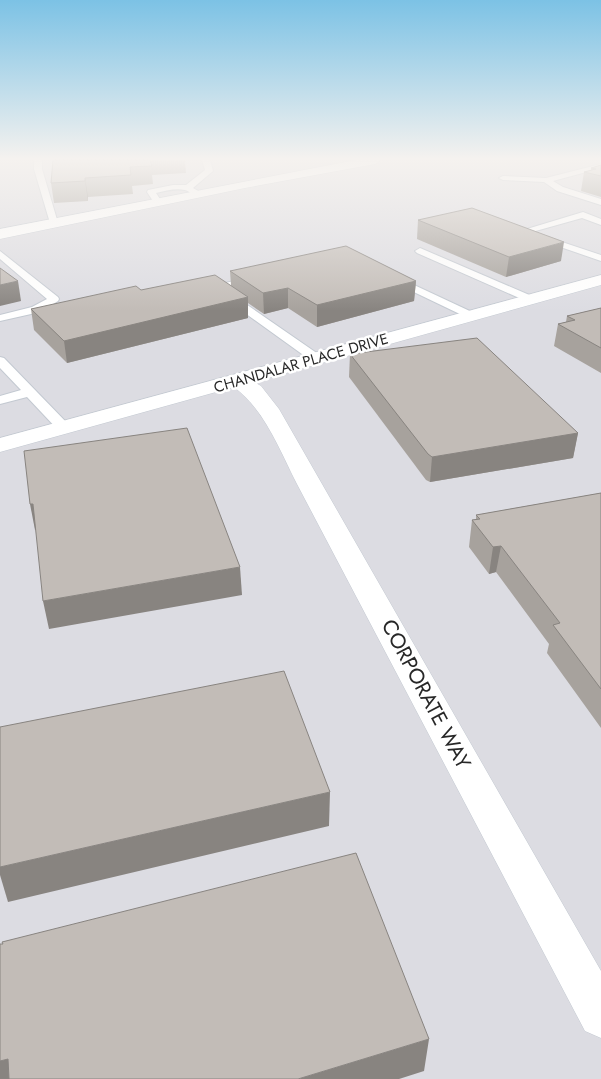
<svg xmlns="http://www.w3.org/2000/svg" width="601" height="1079" font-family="Jost,sans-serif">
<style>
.industrial{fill:#dcdce2}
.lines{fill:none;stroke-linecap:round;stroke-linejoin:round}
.lane-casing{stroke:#c3c9d1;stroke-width:2}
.street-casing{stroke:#c3c9d1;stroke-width:1}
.secondary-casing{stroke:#c3c9d1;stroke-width:1}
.lane{fill:#fff;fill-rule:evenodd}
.street{fill:#fff;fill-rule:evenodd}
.secondary{fill:#fff;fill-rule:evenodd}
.wall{fill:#a7a29d}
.shaded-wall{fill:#888480}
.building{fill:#c2bcb7;stroke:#888480}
.labels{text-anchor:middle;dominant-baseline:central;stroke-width:5;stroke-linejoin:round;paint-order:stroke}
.far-street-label{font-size:15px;fill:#282828;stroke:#fff}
.near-street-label{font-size:21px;fill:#282828;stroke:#fff}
</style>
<rect width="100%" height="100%" fill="#e9e1dc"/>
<rect class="industrial" x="0" y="160" width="601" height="919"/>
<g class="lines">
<g class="lane-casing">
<g id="lane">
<polygon points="34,160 42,160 42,169 58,223 57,225 54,226 50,223 34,169"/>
<path d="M202 160H210L213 171 193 188 200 192V196C193 196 191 192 185 190 175 188 165 191 156 193L162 202 155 204 147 192 148 190 173 185H186L205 170Z"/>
<polygon points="601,164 601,168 553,181 563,187 601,199 601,205 557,191 544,182 503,180 499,178 503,176 546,178"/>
<polygon points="583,212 601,219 601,225 582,218 532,232 601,255 601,261 517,232"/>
<polygon points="420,248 534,297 535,299 530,302 526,301 417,253 415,251"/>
<polygon points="0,251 58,297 59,299 58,301 40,312 0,321 0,315 32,307 47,299 0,259"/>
<polygon points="253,277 257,278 257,282 224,289 321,356 323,359 321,362 313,362 210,288 211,286"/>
<polygon points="397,277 474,313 476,315 470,318 466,317 393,282 392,280"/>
<polygon points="0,357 4,358 69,425 71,428 69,431 59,431 27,397 0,404 0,396 21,390 0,368"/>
</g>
</g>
<g class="street-casing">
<path id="street" d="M601 275V285L254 382 261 386 279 409 601 971V1038L585 1031 297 484C280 451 265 410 234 387L0 452V438Z"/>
</g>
<g class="secondary-casing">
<polygon id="secondary" points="356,160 381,160 375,164 245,188 0,239 0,229"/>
</g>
<use href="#lane" class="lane"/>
<use href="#street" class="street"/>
<use href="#secondary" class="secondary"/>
</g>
<g class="wall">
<polygon points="53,160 185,160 186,173 152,175 153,184 132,186 133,194 88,197 88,201 54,203 51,183"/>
<polygon points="601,165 601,197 581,191 584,172 591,170 591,168"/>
<polygon points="418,220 561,261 506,277 417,239"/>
<polygon points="230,271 416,281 414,301 317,327 288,308 264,314 248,303 248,318 67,363 34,330 31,309 141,290 231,285"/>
<polygon points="601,308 601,373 554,346 558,324 566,322 567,316"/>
<polygon points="350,354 578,433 573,458 430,482 426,480 349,377"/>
<polygon points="601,493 601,728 547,653 549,644 496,572 489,574 469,547 472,520 476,519 476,515"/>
</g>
<g class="shaded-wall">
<polygon points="85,178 88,197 88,201 85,181"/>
<polygon points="564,242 561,261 506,277 509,257"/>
<polygon points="18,281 21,301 0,306 0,285"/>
<polygon points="416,281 414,301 317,327 317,305"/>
<polygon points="288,288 288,308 264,314 263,293"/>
<polygon points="248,297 248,318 67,363 64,341"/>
<polygon points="578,433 573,458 430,482 432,457"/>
<polygon points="30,504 33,504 38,530 35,530"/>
<polygon points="501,546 496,572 489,574 493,547"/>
<polygon points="240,567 242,595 49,629 43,601"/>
<polygon points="330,792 329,826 8,902 0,875 0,867"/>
<polygon points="429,1039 424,1071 399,1079 298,1079"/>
<polygon points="8,1059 15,1079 0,1079 0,1061"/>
</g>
<g class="building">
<polygon points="53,160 150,160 152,166 130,167 131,175 85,178 85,181 51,183"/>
<polygon points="601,165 601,176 584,172 596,169 591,168"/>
<polygon points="472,208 564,242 509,257 418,220"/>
<polygon points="346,246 416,281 317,305 288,288 263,293 230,271"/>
<polygon points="0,268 18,281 0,285"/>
<polygon points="215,275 248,297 64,341 31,309 136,286 141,290"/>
<polygon points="601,308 601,348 558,324 575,320 567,316"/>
<polygon points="477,338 578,433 432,457 428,454 350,354"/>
<polygon points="187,428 240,567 43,601 33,504 30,504 24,451"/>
<polygon points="601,493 601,689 553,625 560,623 501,546 493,547 472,520 480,519 476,515"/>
<polygon points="284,671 330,792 0,867 0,727"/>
<polygon points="356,853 429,1039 298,1079 9,1079 8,1059 0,1061 0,944 3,944 2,942"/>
</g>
<linearGradient id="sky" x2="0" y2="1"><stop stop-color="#7cc2e5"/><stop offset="0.51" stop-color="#f5f2ef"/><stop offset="1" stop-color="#f5f2ef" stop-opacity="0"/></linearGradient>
<rect width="601" height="311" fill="url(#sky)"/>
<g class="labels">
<g class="far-street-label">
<text transform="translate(301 363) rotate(-16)">CHANDALAR PLACE DRIVE</text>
</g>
<g class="near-street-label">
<text transform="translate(426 694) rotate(62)">CORPORATE WAY</text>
</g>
</g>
</svg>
